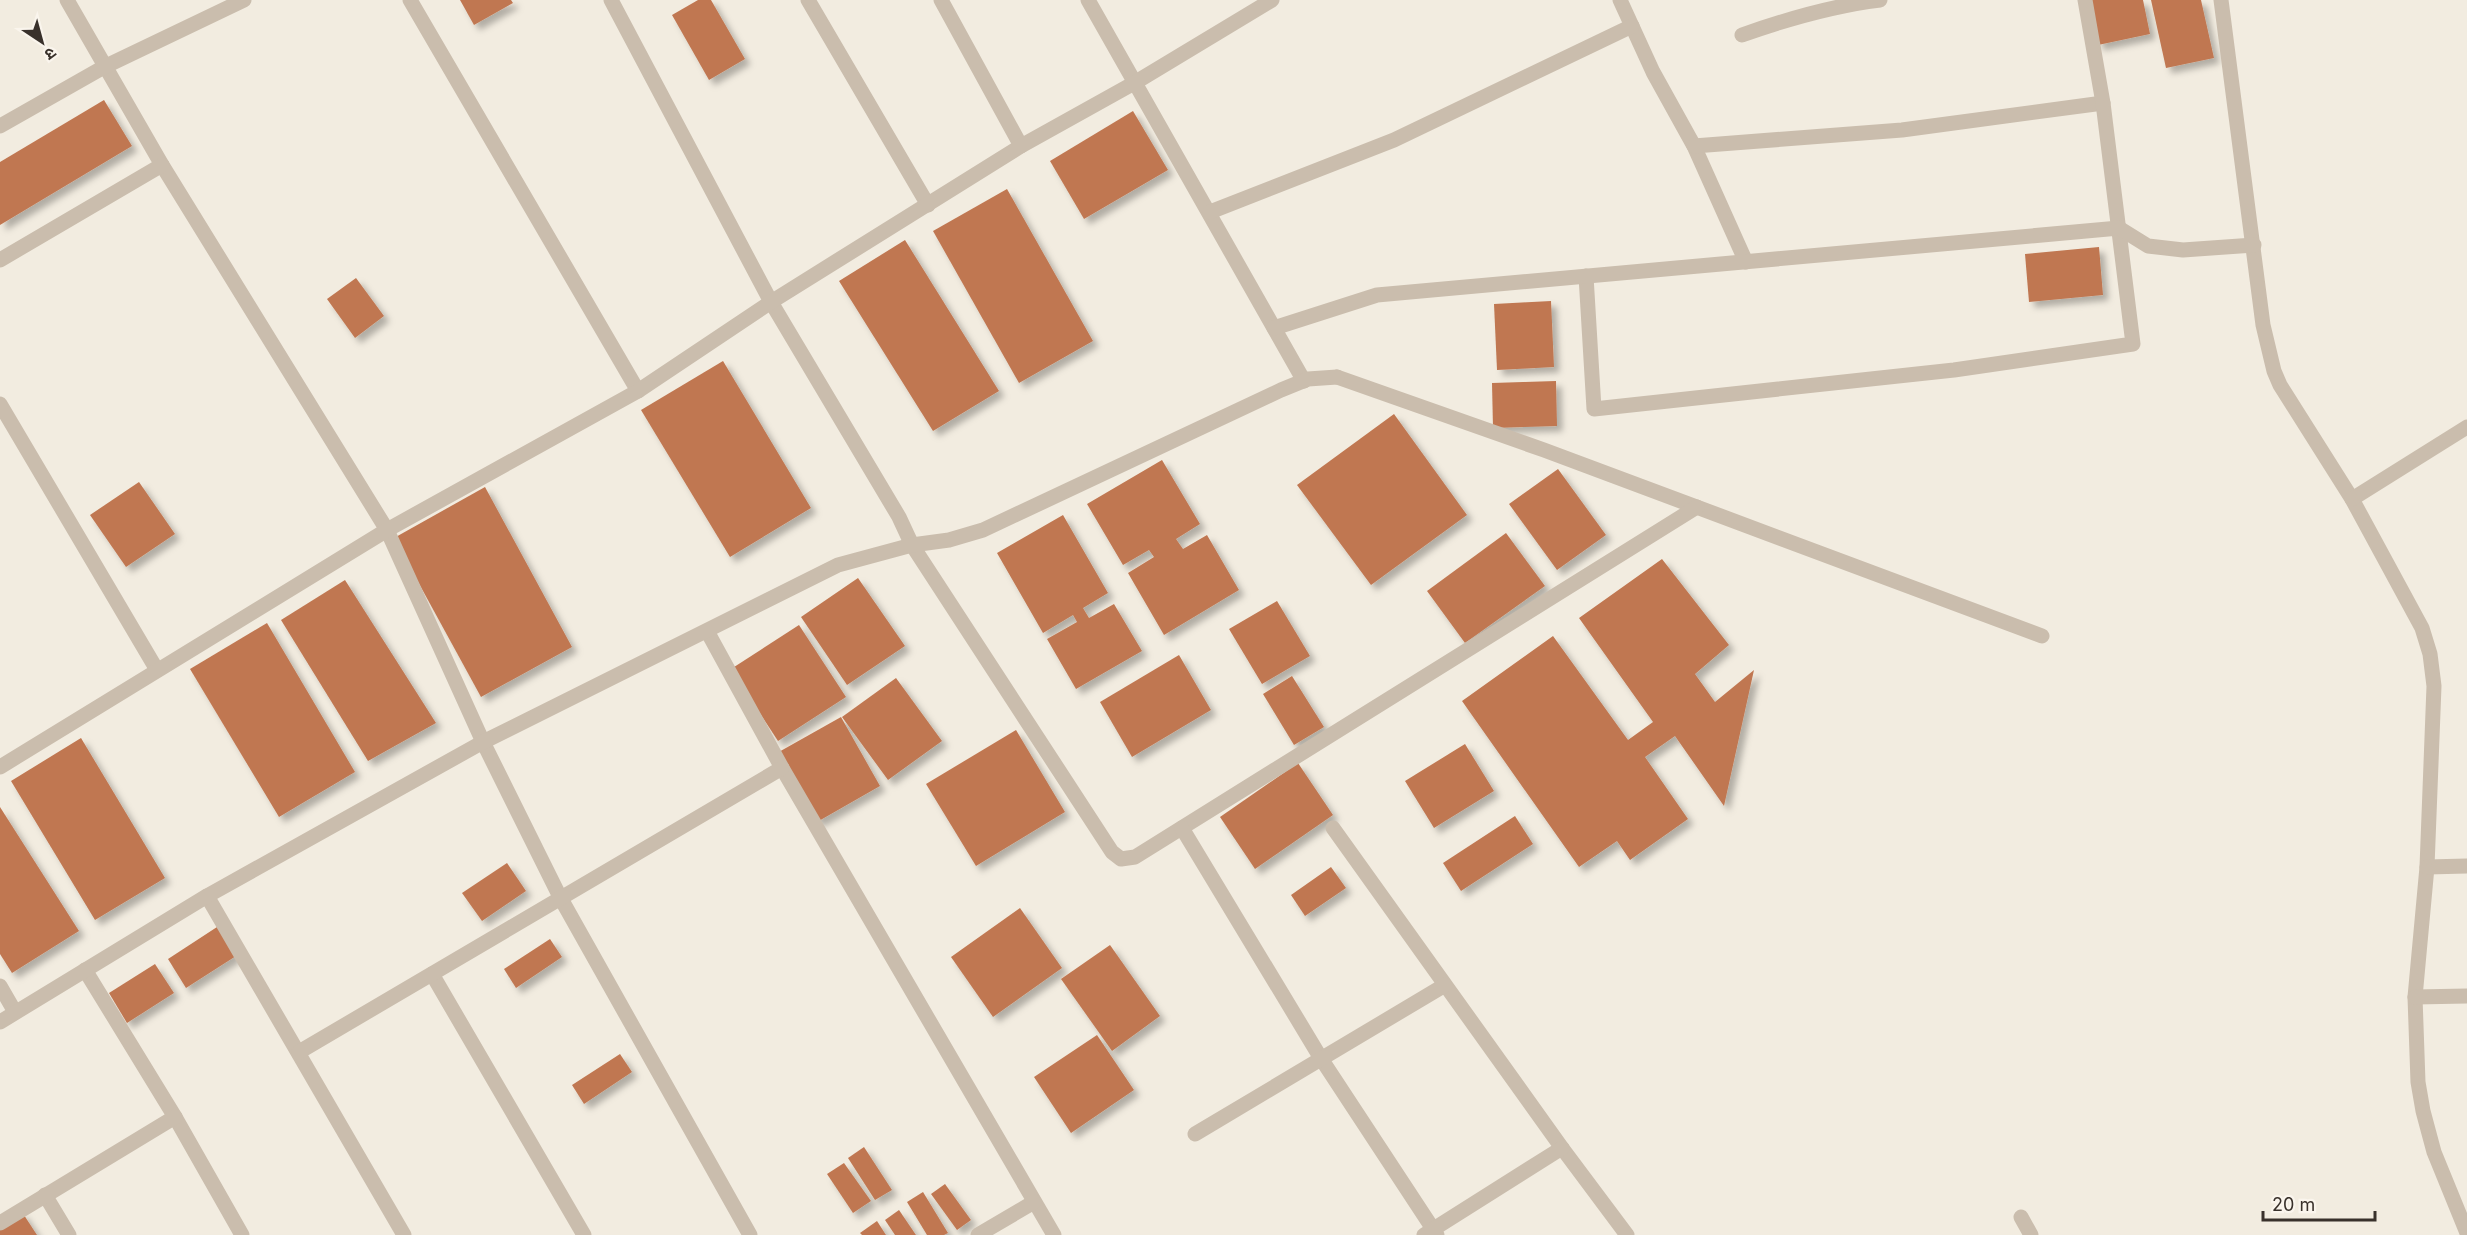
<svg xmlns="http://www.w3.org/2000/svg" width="2467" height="1235" font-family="Inter,'Noto Sans Devanagari',sans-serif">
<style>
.building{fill:#c07751;filter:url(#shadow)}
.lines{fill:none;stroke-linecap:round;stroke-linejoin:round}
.service{stroke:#cabdad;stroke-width:15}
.minor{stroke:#cabdad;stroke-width:15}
</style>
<defs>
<filter id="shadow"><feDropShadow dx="5.5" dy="5.5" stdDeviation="3" flood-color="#0004"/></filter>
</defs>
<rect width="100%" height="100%" fill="#f2ece0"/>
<g class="building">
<polygon points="460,0 511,0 513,3 474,25"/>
<polygon points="698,0 711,0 745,59 709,80 672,15"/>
<polygon points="2089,0 2143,0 2150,34 2098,45"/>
<polygon points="2151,0 2201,0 2214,58 2166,68"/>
<polygon points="104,100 132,146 0,225 0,162"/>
<polygon points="1133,111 1168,170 1084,219 1050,161"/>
<polygon points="1007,189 1093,341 1019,383 933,231"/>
<polygon points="905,240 999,391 933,431 839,281"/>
<polygon points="2099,247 2103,295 2029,302 2025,254"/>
<polygon points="356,278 384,316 355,338 327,299"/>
<polygon points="1551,301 1554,367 1497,370 1494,304"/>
<polygon points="723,361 811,508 730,557 641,410"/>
<polygon points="1556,381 1557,426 1493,428 1492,383"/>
<polygon points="1394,414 1467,515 1371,585 1297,485"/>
<polygon points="1162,460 1200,524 1176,539 1183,549 1207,535 1239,590 1164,635 1128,573 1154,557 1149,550 1123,565 1087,504"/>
<polygon points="1558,469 1606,535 1557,570 1509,504"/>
<polygon points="139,482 175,534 126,567 90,515"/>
<polygon points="485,487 572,647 481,697 394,538"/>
<polygon points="1063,515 1108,593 1083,608 1089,618 1114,604 1142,651 1076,689 1047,639 1077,622 1073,615 1043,633 997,553"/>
<polygon points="1506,533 1545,586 1465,643 1427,591"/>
<polygon points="1662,559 1729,645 1695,674 1715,702 1754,670 1724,806 1675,736 1645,757 1688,819 1630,860 1617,841 1579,867 1462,701 1553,636 1628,740 1653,722 1579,618"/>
<polygon points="858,578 905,646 847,685 801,617"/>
<polygon points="345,580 436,723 368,761 281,620"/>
<polygon points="1277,601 1310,656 1262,684 1229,629"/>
<polygon points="267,623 355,772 279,817 190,669"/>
<polygon points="799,625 846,697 778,741 731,669"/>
<polygon points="1179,655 1211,710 1132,757 1100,702"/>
<polygon points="1292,676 1324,727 1294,745 1263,694"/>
<polygon points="896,678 942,741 888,780 842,717"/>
<polygon points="841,717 880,786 817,822 777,753"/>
<polygon points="1016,730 1065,812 976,866 926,784"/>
<polygon points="81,738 165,878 95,920 11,781"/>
<polygon points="1465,744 1494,791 1434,828 1405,781"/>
<polygon points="1298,763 1333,815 1255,869 1220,817"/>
<polygon points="0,807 79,931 12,973 0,954"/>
<polygon points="1515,816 1533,844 1461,891 1443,863"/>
<polygon points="507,863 526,891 482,921 462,893"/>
<polygon points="1331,867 1346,888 1305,916 1291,895"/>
<polygon points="1020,908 1062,968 993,1017 951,957"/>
<polygon points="217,927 236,956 186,988 168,959"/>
<polygon points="550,939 562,957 516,988 504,969"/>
<polygon points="1110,945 1160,1016 1112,1051 1061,979"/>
<polygon points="155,964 174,993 127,1023 109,993"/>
<polygon points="1097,1035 1134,1090 1071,1133 1034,1077"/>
<polygon points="620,1054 632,1072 584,1104 572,1085"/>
<polygon points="864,1147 892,1190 875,1200 848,1158"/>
<polygon points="844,1163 871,1201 853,1213 827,1174"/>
<polygon points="945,1184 971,1220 957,1230 931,1194"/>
<polygon points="923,1192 948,1233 944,1235 927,1235 907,1202"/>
<polygon points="899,1210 916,1235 895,1235 885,1220"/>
<polygon points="22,1212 37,1235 0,1235 0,1227"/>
<polygon points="877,1221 886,1235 862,1235 860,1233"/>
</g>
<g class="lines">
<polyline class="service" points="1337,377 1544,450 2042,636"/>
<g class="minor">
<polyline points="67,0 162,165 387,530 483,742 560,897 750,1235"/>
<polyline points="410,0 638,391"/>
<polyline points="611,0 771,302 899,517 912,545 1112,852 1121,859 1135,857 1697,507"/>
<polyline points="808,0 928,205"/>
<polyline points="941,0 1021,146"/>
<polyline points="1088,0 1304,381"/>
<polyline points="1620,0 1653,72 1694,146 1746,262"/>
<polyline points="2221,0 2263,325 2274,371 2280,385 2352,499 2422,628 2430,654 2434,686 2427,867 2415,997 2418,1082 2423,1111 2434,1152 2467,1233"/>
<path d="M1742 35C1787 19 1831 6 1880 0"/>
<polyline points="0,126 104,67 244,0"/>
<polyline points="1694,146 1902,130 2103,103"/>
<polyline points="1210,212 1394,140 1632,26"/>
<polyline points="0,260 162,165"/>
<polyline points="1586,276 1594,409 1954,370 2133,344 2103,103 2085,0"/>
<polyline points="1274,328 1377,295 2119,228 2148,246 2183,250 2254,245"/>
<polyline points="0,404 157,670"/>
<polyline points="2352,499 2467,427"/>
<polyline points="707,631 782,768 1054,1235"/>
<polyline points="0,767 387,530 638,391 771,302 1021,146 1136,82 1272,0"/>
<polyline points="1182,828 1322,1060 1437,1235"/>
<polyline points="1333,828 1562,1148 1627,1235"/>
<polyline points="2427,867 2467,866"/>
<polyline points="207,896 404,1235"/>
<polyline points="85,970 175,1117 242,1235"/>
<polyline points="432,974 584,1235"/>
<polyline points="0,986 15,1012"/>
<polyline points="2415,997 2467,996"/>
<polyline points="0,1022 207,896 483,742 838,565 912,545 949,540 983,530 1281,390 1308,379 1337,377"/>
<polyline points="299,1052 782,768"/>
<polyline points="1195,1134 1445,985"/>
<polyline points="45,1195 69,1235"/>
<polyline points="2021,1217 2031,1235"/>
<polyline points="0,1223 175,1117"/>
<polyline points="978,1235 1034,1202"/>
<polyline points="1424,1235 1562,1148"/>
</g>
</g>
<g transform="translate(42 42) rotate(144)" stroke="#faf5ed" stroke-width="4.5" paint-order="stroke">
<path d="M0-4.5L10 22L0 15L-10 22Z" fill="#39312b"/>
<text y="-9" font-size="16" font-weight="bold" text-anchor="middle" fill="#39312b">उ</text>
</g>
<path d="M2263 1211v9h112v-9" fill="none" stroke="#39312b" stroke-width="3"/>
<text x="2272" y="1211" font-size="18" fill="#39312b" stroke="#faf5ed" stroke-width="4.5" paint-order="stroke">20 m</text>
</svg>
